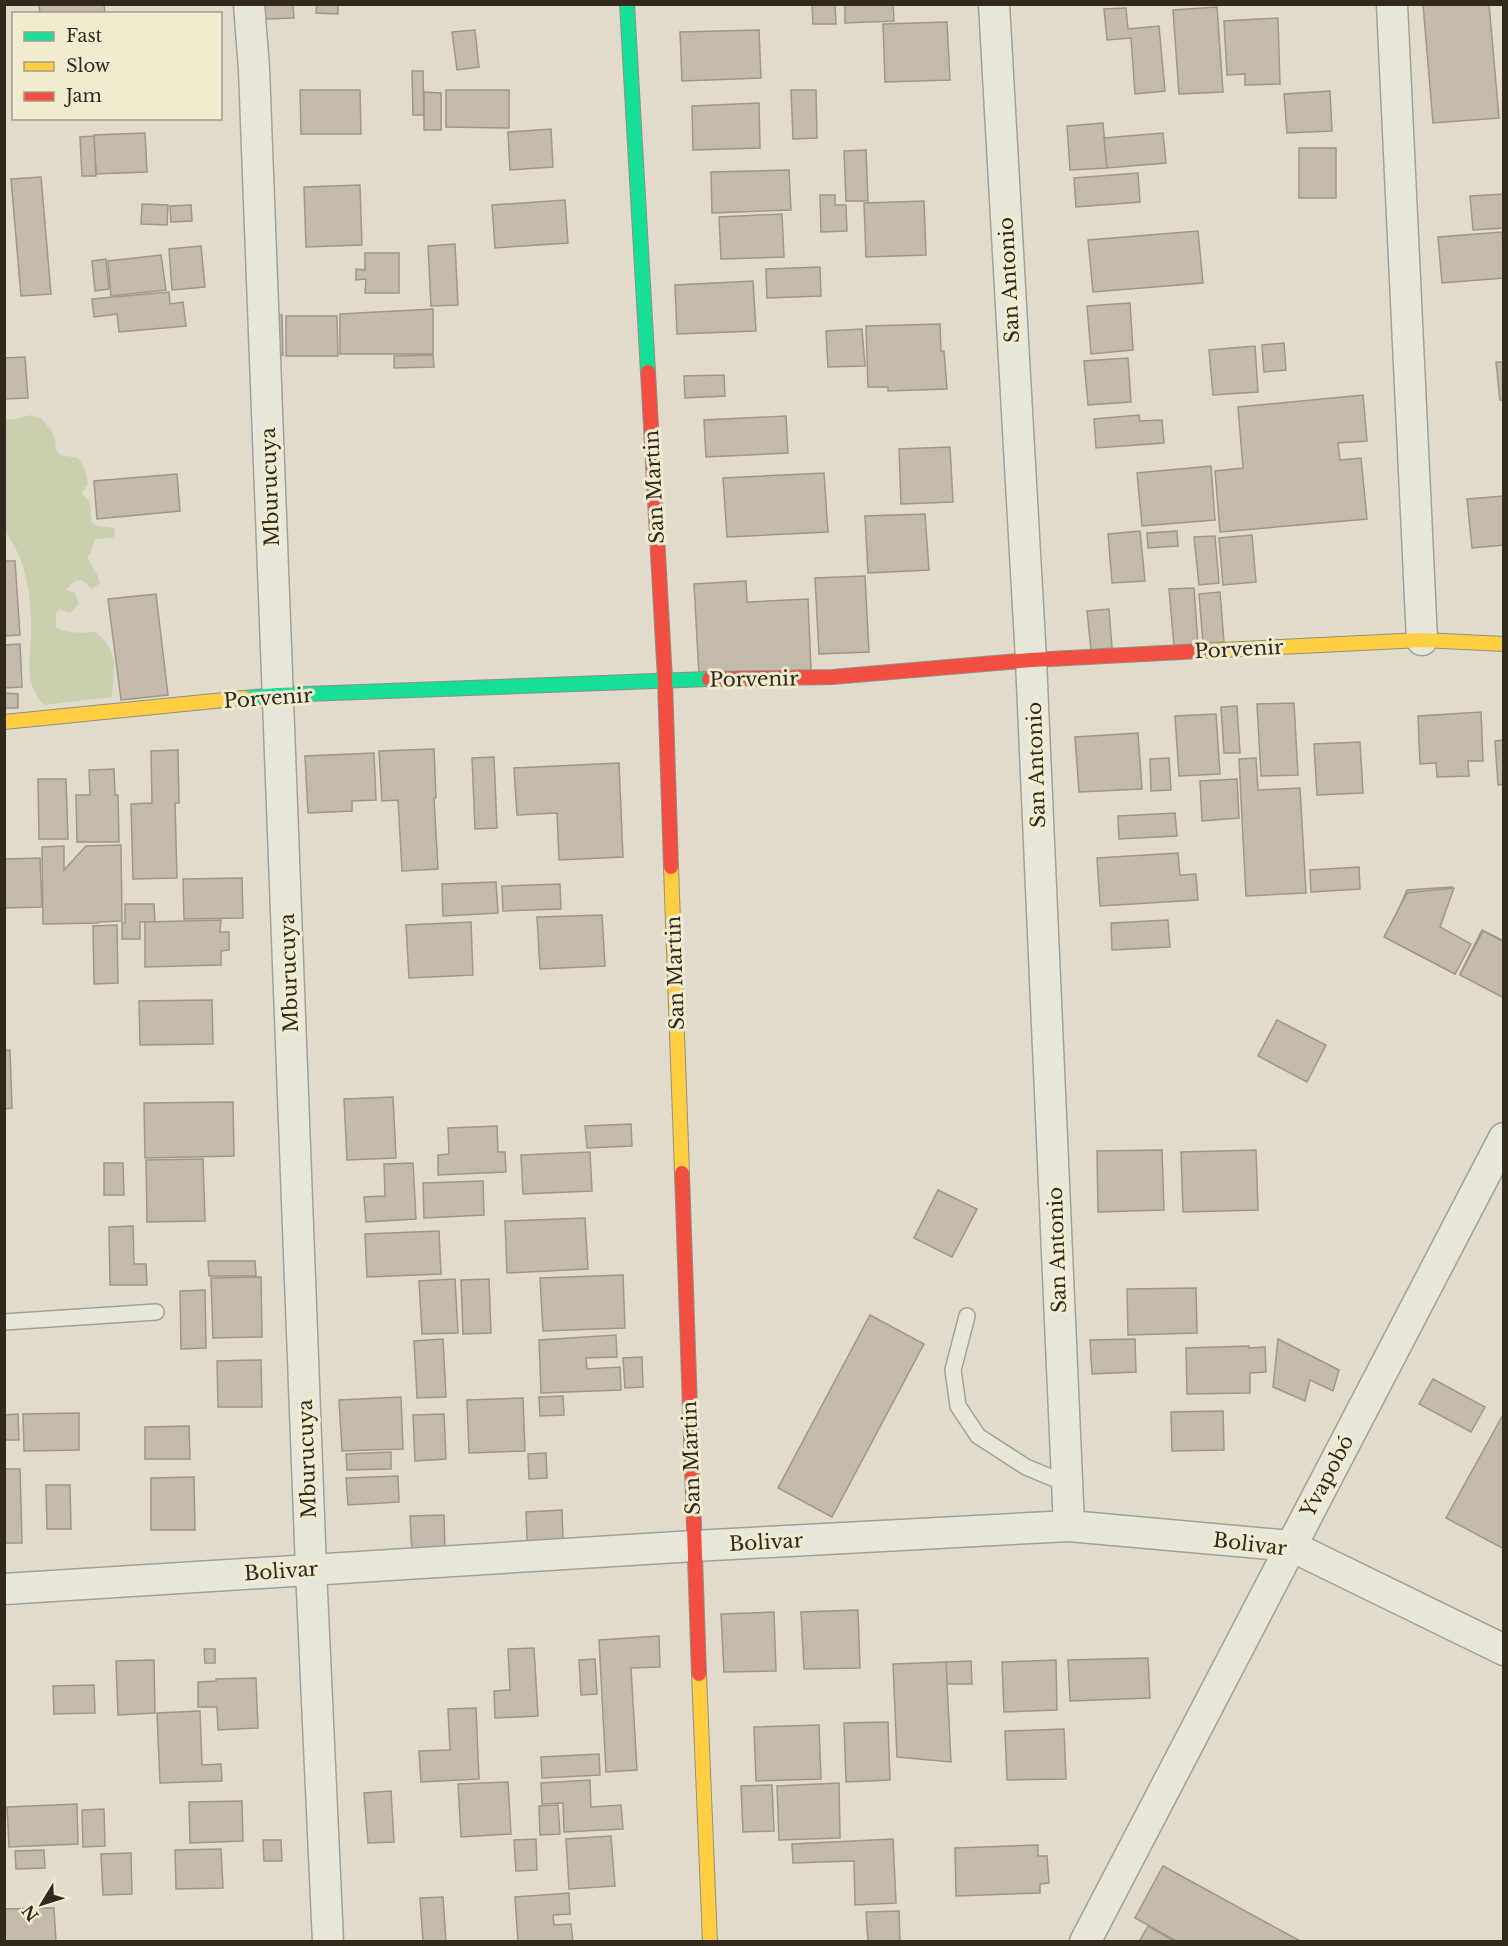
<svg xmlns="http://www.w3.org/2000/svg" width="1508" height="1946" font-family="'Libre Baskerville',serif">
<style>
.green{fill:#cccfad}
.building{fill:#c3baab;stroke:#9f978a;stroke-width:1.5}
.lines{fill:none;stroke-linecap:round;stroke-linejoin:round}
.lane-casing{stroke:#a5a094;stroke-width:18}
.street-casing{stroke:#a5a094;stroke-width:33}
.fast-casing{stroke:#948f83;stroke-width:16}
.slow-casing{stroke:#948f83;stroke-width:16}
.jam-casing{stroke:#948f83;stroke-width:16}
.lane{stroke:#e8e5db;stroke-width:15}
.street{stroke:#e8e5db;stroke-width:30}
.fast{stroke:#16e098;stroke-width:14}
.slow{stroke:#ffcf43;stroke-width:14}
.jam{stroke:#f24e42;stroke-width:14}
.labels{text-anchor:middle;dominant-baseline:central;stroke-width:6;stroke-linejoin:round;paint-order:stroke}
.street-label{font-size:20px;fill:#32291d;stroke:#f1ebcf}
</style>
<rect width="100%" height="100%" fill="#e0dbca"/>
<path class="green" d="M32 415 38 418 40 417C48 427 58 435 55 448L60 455 78 458 85 469 88 484 81 494C93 501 90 508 91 521 97 529 105 525 114 528L115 536 112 538 95 539 90 555H87C90 566 98 572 100 583L92 589 82 580 74 581 66 590 75 593 79 604 70 613 59 609 56 613V627C68 634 82 633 95 632 121 652 113 668 112 697L44 705C20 679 33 652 31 620 30 589 25 557 5 532L4 419H15Z"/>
<g class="building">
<polygon points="39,4 104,4 105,14 40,14"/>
<polygon points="264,4 293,4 294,18 265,19"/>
<polygon points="317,4 338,4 338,14 316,13"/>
<polygon points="812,4 835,4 836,24 813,24"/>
<polygon points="845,4 893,4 894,21 845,23"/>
<polygon points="1423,4 1489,4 1499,118 1433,123"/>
<polygon points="1217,7 1223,92 1179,94 1173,10"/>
<polygon points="1126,8 1128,29 1159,26 1165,91 1135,94 1131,38 1107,40 1104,9"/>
<polygon points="1278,18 1280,84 1245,85 1245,74 1227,75 1224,21"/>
<polygon points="947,22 950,80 885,82 883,24"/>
<polygon points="475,30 479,67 457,70 452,32"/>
<polygon points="759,30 761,78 682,81 680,32"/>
<polygon points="412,71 423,71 424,115 413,115"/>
<polygon points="300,90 360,90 361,134 301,134"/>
<polygon points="446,90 509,90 509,128 446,127"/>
<polygon points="791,90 816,90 817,138 793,139"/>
<polygon points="1330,91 1332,131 1287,133 1284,94"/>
<polygon points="424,92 441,93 441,130 424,130"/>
<polygon points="759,103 760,148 693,150 692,106"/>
<polygon points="1103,123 1107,168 1070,170 1067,126"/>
<polygon points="551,129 553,167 510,170 508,132"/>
<polygon points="145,133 147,172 96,174 94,135"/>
<polygon points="1163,133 1166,163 1107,168 1104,138"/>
<polygon points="94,136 96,176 82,176 80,137"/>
<rect x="1299" y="148" width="37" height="50"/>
<polygon points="866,150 868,201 846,201 844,151"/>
<polygon points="789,170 791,210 712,213 711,172"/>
<polygon points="1138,173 1140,202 1076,207 1074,178"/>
<polygon points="41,177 51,294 21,296 11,179"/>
<polygon points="360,185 362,245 306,247 304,187"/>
<polygon points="1504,194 1504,228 1473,230 1470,196"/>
<polygon points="820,195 835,195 835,205 846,205 847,231 821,232"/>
<polygon points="565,200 568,243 495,248 492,205"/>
<polygon points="924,201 926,255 866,257 864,203"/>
<polygon points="142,204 168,205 167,225 141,224"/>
<polygon points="191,205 192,221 171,222 170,206"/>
<polygon points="782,214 784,257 721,259 719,217"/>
<polygon points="1198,231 1203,283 1093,292 1088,240"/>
<polygon points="1502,232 1504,278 1442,283 1438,237"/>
<polygon points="455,244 458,305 431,306 428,246"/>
<polygon points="201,246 205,287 172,290 169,249"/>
<polygon points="365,253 399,253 399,293 365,293 366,279 356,280 356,269 365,270"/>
<polygon points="161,255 166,290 111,296 108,261"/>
<polygon points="106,259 109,289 95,291 92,261"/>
<polygon points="820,267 821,296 767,298 766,269"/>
<polygon points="753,281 756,331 677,334 675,285"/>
<polygon points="169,292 170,304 183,302 186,326 119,332 117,314 94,317 92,299"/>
<polygon points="1130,303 1133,350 1091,354 1087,306"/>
<polygon points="433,309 433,354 340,354 340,314"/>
<polygon points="272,315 282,315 283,355 274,356"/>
<polygon points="286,316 337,316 338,356 286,356"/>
<polygon points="940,324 941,351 944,351 947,389 888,391 888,387 868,387 866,326"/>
<polygon points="862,329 865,366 828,367 826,331"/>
<polygon points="1284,343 1286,370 1264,372 1262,345"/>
<polygon points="1255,346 1258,392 1213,395 1209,350"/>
<polygon points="433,355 434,367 394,368 394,356"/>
<polygon points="25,357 28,398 4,399 4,358"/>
<polygon points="1128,358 1131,402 1088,405 1084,361"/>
<polygon points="1496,362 1504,362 1504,400 1500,400"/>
<polygon points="724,375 725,396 685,398 684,376"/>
<polygon points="1363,395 1367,441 1338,443 1340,460 1361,458 1367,519 1220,532 1215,471 1243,468 1238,407"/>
<polygon points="1139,415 1140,421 1162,420 1164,443 1096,448 1094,419"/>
<polygon points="786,416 788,453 706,457 704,420"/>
<polygon points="950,447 953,502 901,504 899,449"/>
<polygon points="1211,466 1215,520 1142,526 1137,473"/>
<polygon points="824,473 828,532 727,537 723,478"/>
<polygon points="177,474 180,511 97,519 94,481"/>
<polygon points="1504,496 1504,545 1472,548 1467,499"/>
<polygon points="925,514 929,570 868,573 865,516"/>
<polygon points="1140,531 1145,581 1112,583 1108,534"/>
<polygon points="1177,531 1178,546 1148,548 1147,533"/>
<polygon points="1252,535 1256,582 1223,585 1219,538"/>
<polygon points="1215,536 1219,583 1199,585 1194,537"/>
<polygon points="4,561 15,561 20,635 4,636"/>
<polygon points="865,576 869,652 819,654 815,578"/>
<polygon points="746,581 747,602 808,599 811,670 699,675 694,584"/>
<polygon points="1194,588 1198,644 1174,646 1169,589"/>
<polygon points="1220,592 1224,642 1203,644 1199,594"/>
<polygon points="156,594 168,695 121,700 108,599"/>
<polygon points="1109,609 1112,648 1091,650 1087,611"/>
<polygon points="20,644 22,687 4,688 4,645"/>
<polygon points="4,693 18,694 18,708 4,708"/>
<polygon points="1294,703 1298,775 1261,776 1257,704"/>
<polygon points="1237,706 1240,753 1224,753 1221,707"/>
<polygon points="1481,712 1483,761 1468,761 1469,776 1437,777 1436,763 1420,764 1418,716"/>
<polygon points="1216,714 1220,774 1179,776 1175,716"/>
<polygon points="1138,733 1142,789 1079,792 1075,737"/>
<polygon points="1504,740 1504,784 1498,785 1495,741"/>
<polygon points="1360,742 1363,793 1317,795 1314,744"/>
<polygon points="434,749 436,798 434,798 438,869 402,871 398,800 382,801 379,751"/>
<polygon points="178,750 179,803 175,803 177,878 133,879 131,804 152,803 151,751"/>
<polygon points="374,753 376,800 352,801 352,811 308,813 305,756"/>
<polygon points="494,757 497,828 475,829 472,758"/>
<polygon points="1169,758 1171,790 1151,791 1150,759"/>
<polygon points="1256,758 1258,790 1300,788 1306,893 1246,896 1239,759"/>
<polygon points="619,763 623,857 559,860 557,813 517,815 514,768"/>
<polygon points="114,769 115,795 118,795 119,842 77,842 76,795 90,795 89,770"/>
<polygon points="38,779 66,779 68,839 39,839"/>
<polygon points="1237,779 1239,818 1202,821 1200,781"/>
<polygon points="1175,813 1177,836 1119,839 1118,816"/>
<polygon points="121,845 122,921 98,922 98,923 43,924 42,847 64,846 64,870 86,846"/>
<polygon points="1178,853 1180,875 1196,874 1198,900 1100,906 1097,858"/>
<polygon points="40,858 42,907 4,908 4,859"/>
<polygon points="1359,867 1360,889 1311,892 1310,870"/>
<polygon points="242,878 243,918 184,919 183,879"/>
<polygon points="496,882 498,913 443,916 442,884"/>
<polygon points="560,884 561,909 503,911 502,886"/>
<polygon points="1452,887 1436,929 1469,946 1455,974 1386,938 1407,890"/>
<polygon points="1454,888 1440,927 1471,944 1455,974 1384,937 1407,893"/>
<polygon points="125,904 154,904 155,922 140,922 140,939 122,939 122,923 125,923"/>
<polygon points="602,915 605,966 540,969 537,917"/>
<polygon points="221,920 220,932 229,932 229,950 221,951 221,965 145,967 145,922"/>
<polygon points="1168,920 1170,947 1112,950 1111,923"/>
<polygon points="471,922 473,975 409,978 406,925"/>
<polygon points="117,925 118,983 94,984 93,926"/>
<polygon points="1482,930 1504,941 1504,995 1460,974"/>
<polygon points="1483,931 1504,942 1504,998 1460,975"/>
<polygon points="212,1000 213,1044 140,1045 139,1001"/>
<polygon points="1277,1020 1326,1045 1307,1082 1258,1056"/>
<polygon points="4,1050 10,1050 12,1108 4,1109"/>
<polygon points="393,1097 396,1158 347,1160 344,1099"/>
<polygon points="233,1102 234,1156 145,1158 144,1103"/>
<polygon points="631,1124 632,1146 587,1148 585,1126"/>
<polygon points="497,1126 498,1152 505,1152 506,1172 438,1175 438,1155 449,1154 448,1128"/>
<polygon points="1162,1150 1164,1210 1098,1212 1097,1151"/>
<polygon points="1256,1150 1258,1210 1183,1212 1181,1152"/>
<polygon points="590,1152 592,1191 523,1194 521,1155"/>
<polygon points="203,1159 205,1221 147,1222 146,1160"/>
<polygon points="104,1163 123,1163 124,1195 104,1195"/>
<polygon points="413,1163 416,1219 366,1222 364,1197 385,1196 384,1164"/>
<polygon points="483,1181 484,1215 424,1218 423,1183"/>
<polygon points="938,1190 977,1209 952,1257 914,1238"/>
<polygon points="585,1218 588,1269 507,1273 505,1221"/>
<polygon points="133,1226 134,1264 146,1264 147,1285 110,1285 109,1227"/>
<polygon points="439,1231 441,1274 367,1277 365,1234"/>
<polygon points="208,1261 255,1261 256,1276 209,1276"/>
<polygon points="623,1275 625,1328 543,1331 540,1278"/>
<polygon points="261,1277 262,1337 213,1338 211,1278"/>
<polygon points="455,1279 458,1333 422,1334 419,1281"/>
<polygon points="489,1279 491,1333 463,1334 461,1280"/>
<polygon points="1196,1288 1197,1333 1128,1335 1127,1289"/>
<polygon points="205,1290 206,1348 181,1349 180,1291"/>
<polygon points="870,1315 924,1344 832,1517 778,1488"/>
<polygon points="616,1335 617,1357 586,1358 587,1369 620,1367 621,1390 541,1393 539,1340"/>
<polygon points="443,1339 446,1397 417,1398 414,1341"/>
<polygon points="1135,1339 1136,1372 1092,1374 1090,1340"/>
<polygon points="1278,1339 1339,1370 1333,1391 1310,1380 1305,1401 1273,1387"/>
<polygon points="1249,1346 1249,1348 1265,1347 1266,1372 1250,1373 1250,1393 1187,1394 1186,1348"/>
<polygon points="642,1357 643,1387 625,1388 623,1358"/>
<polygon points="261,1360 262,1407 218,1407 217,1361"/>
<polygon points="1433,1379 1485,1407 1471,1432 1419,1404"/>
<polygon points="563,1396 564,1415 540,1416 539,1397"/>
<polygon points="401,1397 403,1449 342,1451 339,1400"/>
<polygon points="523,1398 525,1451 469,1453 467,1400"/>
<polygon points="1223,1411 1224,1450 1172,1451 1171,1412"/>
<polygon points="79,1413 79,1450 24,1451 23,1414"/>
<polygon points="1504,1413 1504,1549 1446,1518"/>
<polygon points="18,1414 19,1440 4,1440 4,1415"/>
<polygon points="444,1414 446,1459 415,1461 413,1415"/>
<polygon points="189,1426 190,1459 145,1459 145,1427"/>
<polygon points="391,1452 391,1469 347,1470 346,1454"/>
<polygon points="546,1453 547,1478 529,1479 528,1454"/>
<polygon points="4,1469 20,1469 22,1543 4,1543"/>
<polygon points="398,1476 399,1502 348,1505 346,1478"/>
<polygon points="194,1477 195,1530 151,1530 151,1478"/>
<polygon points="46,1485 70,1485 71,1529 47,1529"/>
<polygon points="562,1510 563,1540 527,1541 526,1512"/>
<polygon points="444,1515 445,1552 412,1553 410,1516"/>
<polygon points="858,1610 860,1668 804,1669 801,1612"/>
<polygon points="774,1612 776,1671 724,1672 721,1614"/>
<polygon points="659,1636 660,1667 631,1668 637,1770 606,1772 599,1640"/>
<polygon points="534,1648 538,1716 495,1718 494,1691 510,1690 508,1649"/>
<polygon points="204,1649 215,1649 215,1663 205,1663"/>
<polygon points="1148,1658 1150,1698 1070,1701 1068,1660"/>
<polygon points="595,1659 597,1694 581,1695 579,1660"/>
<polygon points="154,1660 155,1713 118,1715 116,1661"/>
<polygon points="1056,1660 1057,1710 1004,1712 1002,1662"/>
<polygon points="971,1661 972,1684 946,1684 946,1662"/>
<polygon points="946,1662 951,1762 897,1757 893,1664"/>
<polygon points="256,1678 258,1728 218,1730 217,1707 198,1707 198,1682 216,1681 216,1679"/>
<polygon points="94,1685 95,1713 54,1714 53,1686"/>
<polygon points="476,1708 479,1779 421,1782 419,1751 450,1750 448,1709"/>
<polygon points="200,1711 202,1765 221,1764 222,1781 160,1783 157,1713"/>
<polygon points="888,1722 890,1780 846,1782 844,1723"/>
<polygon points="819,1725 821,1779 756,1781 754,1727"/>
<polygon points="1064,1729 1066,1779 1007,1780 1005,1731"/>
<polygon points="599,1754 600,1775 542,1778 541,1757"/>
<polygon points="590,1780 591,1807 621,1805 623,1829 564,1832 563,1803 542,1804 541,1783"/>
<polygon points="508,1782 511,1834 461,1837 458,1784"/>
<polygon points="839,1783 840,1838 779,1840 777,1786"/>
<polygon points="772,1785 774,1831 743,1832 741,1786"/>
<polygon points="391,1791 394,1842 368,1843 364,1793"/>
<polygon points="242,1801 243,1841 190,1843 189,1802"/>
<polygon points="77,1804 78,1844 9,1847 7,1807"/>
<polygon points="558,1805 560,1834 540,1835 539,1806"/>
<polygon points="104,1809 105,1846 83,1847 82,1810"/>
<polygon points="611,1836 615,1886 569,1889 566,1839"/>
<polygon points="536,1839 537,1870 516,1871 514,1840"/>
<polygon points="893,1839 896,1903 855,1905 854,1861 793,1863 792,1844"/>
<polygon points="263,1840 281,1840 282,1861 264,1861"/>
<polygon points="1038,1845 1038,1856 1047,1856 1049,1883 1040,1884 1040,1893 956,1896 955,1848"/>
<polygon points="221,1849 223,1888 176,1889 175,1850"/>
<polygon points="44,1850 45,1868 16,1869 15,1851"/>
<polygon points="131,1853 132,1894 103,1895 101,1854"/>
<polygon points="1163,1866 1302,1942 1178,1942 1135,1918"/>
<polygon points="569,1893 570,1914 553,1915 554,1925 571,1924 573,1942 518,1942 515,1897"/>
<polygon points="443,1897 446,1942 423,1942 420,1898"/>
<polygon points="54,1908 56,1942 4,1942 4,1909"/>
<polygon points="899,1911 900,1942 868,1942 866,1912"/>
<polygon points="1148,1926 1176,1942 1139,1942"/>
</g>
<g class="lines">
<g class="lane-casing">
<g id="lane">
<polyline points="967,1316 953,1370 958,1406 978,1436 1026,1467 1067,1484"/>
<polyline points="4,1322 156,1312"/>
</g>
</g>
<g class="street-casing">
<g id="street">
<polyline points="249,4 254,69 311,1569 328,1942"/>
<polyline points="994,4 1031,660 1069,1526"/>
<polyline points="1392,4 1422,640"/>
<polyline points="4,1589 694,1546 1069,1526 1291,1546 1504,1650"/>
<polyline points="1085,1942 1504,1138"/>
</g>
</g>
<g class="fast-casing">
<g id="fast">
<polyline points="627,4 648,372"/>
<polyline points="244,698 278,695 709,679"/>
</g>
</g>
<g class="slow-casing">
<g id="slow">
<polyline points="1201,651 1422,640 1504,644"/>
<polyline points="4,722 244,698"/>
<polyline points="671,867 682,1173"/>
<polyline points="699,1674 710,1942"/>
</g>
</g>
<g class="jam-casing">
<g id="jam">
<polyline points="648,372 665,680 671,867"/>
<polyline points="709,679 832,677 1031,660 1201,651"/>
<polyline points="682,1173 699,1674"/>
</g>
</g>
<use href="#lane" class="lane"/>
<use href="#street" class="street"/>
<use href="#fast" class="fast"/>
<use href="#slow" class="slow"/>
<use href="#jam" class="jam"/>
</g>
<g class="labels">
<g class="street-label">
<text transform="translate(1009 280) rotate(-93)">San Antonio</text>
<text transform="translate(270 487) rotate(-92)">Mburucuya</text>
<text transform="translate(654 487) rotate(-93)">San Martin</text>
<text transform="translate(1239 649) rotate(-3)">Porvenir</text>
<text transform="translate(754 679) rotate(-1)">Porvenir</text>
<text transform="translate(268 698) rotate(-4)">Porvenir</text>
<text transform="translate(1036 765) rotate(-92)">San Antonio</text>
<text transform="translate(289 973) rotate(-92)">Mburucuya</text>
<text transform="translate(675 973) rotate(-92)">San Martin</text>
<text transform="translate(1057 1250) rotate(-92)">San Antonio</text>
<text transform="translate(691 1458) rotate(-92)">San Martin</text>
<text transform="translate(307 1459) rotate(-92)">Mburucuya</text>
<text transform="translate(1327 1476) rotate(-62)">Yvapobó</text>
<text transform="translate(766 1542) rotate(-3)">Bolivar</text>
<text transform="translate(1250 1544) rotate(7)">Bolivar</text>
<text transform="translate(281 1571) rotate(-4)">Bolivar</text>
</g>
</g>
<rect width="1508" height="1946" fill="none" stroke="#32291d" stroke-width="12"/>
<rect x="12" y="12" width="210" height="108" fill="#f1ebcf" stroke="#a59d88" stroke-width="1.5"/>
<rect x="24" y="32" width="30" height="9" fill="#16e098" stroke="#a59d88" stroke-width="1.5"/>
<text x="66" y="42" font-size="18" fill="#32291d">Fast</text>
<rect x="24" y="62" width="30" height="9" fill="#ffcf43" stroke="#a59d88" stroke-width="1.5"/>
<text x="66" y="72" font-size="18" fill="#32291d">Slow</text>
<rect x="24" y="92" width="30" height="9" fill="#f24e42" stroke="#a59d88" stroke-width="1.5"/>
<text x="66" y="102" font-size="18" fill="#32291d">Jam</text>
<g transform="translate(42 1904) rotate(232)" stroke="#f1ebcf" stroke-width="4.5" paint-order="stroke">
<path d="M0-4.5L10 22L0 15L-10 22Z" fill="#32291d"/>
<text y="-9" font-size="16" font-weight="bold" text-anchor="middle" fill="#32291d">N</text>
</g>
</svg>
